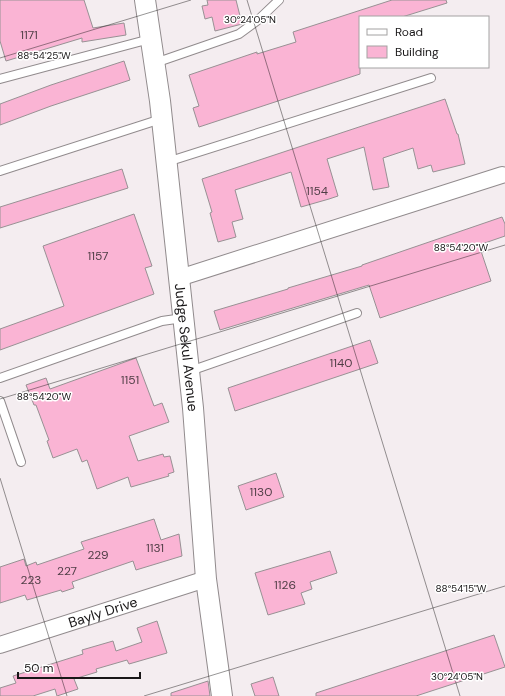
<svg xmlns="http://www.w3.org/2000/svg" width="505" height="696" font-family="'DM Sans',sans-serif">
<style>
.building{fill:#fab4d4;stroke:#989194}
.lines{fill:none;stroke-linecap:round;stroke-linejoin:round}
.service-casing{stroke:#918b8d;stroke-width:10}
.minor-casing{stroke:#918b8d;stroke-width:18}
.tertiary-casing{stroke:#918b8d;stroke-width:22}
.service{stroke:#fff;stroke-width:8}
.minor{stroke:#fff;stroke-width:16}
.tertiary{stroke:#fff;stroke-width:20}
.ticks{fill:none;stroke:#181617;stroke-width:1;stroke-opacity:0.45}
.labels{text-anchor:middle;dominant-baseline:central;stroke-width:3;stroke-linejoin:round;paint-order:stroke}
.number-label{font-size:12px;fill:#503e46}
.street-label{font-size:14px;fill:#181617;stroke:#fff}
.ticks-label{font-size:10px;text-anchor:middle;fill:#181617;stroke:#fff;stroke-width:3;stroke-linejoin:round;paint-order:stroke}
</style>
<rect width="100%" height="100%" fill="#f4edf0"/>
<g class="building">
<polygon points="0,0 84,0 93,28 124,23 126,35 82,42 82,38 6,61 0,41"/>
<polygon points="207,0 236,0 242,24 215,31 212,17 205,19 202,6 208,5"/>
<polygon points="392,0 446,0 447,3 402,17 360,17 360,74 199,127 193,108 199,106 189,75 257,52 257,54 296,42 293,32"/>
<polygon points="124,61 130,80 51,106 0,125 0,104 51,85"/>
<polygon points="445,99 457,134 458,134 465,164 433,172 431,165 418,169 413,148 383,158 389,187 373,190 364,147 327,159 338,196 329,199 301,207 291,172 235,190 243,219 232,222 236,237 218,242 210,213 212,212 202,179 359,127"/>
<polygon points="122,169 128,188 0,228 0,207"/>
<polygon points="134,214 152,266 145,268 154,294 0,350 0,329 64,306 43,246"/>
<polygon points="502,217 505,224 505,236 479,245 491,281 380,318 369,285 220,330 214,311 288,289 288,288 362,266 362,265"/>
<polygon points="370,340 378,363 235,411 228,388"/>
<polygon points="136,358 154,406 162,403 169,422 129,436 138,461 163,454 164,457 170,456 174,472 168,474 169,476 131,487 128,477 97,489 87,460 82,462 77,449 53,458 47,441 49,440 36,405 34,405 26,385 46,378 50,389"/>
<polygon points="276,473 284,497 246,510 238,486"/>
<polygon points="154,519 161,540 179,534 182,556 136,570 133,561 72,582 74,588 62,592 61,590 27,600 25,595 0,603 0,567 24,559 26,566 36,562 37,565 84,549 81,542"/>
<polygon points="330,551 337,573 310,582 312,589 301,593 305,604 268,615 255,573"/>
<polygon points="157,621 167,653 129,664 127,660 96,669 97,672 74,679 78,689 57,696 55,689 33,696 0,696 0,688 16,683 13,676 83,654 82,650 113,641 116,651 142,642 137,628"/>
<polygon points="494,635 505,667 416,696 316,696 316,693"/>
<polygon points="273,677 279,696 255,696 251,684"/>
<polygon points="208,681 210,696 171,696 171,693"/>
</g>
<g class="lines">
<g class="service-casing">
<g id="service">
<polyline points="155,63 239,34 258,20 279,0"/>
<polyline points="0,79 150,39"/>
<polyline points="167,162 431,78"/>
<polyline points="0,171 161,119"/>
<polyline points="190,371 357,313"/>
<polyline points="0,378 162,321 183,318"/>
<polyline points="0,401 21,462"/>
</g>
</g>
<g class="minor-casing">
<g id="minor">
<polyline points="179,278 502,175"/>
<path id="s1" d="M0 645 206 579"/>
</g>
</g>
<g class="tertiary-casing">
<g id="tertiary">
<path id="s2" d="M145 0 160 101 193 408 206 579 222 696"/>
</g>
</g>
<use href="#service" class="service"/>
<use href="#minor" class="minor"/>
<use href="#tertiary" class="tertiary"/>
</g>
<path class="ticks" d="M247 0 460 696M0 58 191 0M0 399 505 245M0 478 67 696M144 696 505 586"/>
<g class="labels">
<g class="number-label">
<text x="29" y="35">1171</text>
<text x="317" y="191">1154</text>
<text x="98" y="256">1157</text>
<text x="341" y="363">1140</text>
<text x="130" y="380">1151</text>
<text x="261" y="492">1130</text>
<text x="155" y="548">1131</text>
<text x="98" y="555">229</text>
<text x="67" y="571">227</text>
<text x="31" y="580">223</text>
<text x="285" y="585">1126</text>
</g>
<g class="street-label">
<text stroke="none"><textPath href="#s2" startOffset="350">Judge Sekul Avenue</textPath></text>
<text stroke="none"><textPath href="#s1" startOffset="108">Bayly Drive</textPath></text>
</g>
</g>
<g class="ticks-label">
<text x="250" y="23">30°24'05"N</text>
<text x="44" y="59">88°54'25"W</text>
<text x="461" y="251">88°54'20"W</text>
<text x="44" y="400">88°54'20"W</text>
<text x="461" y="592">88°54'15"W</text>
<text x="457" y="680">30°24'05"N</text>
</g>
<rect x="359" y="16" width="130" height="52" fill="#ffffff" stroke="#a3a2a2"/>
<rect x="367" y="29" width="20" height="6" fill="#ffffff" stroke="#a3a2a2"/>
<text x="395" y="36" font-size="12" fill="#181617">Road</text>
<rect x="367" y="46" width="20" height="12" fill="#fab4d4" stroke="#a3a2a2"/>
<text x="395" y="56" font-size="12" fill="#181617">Building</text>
<path d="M18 672v6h122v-6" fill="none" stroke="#181617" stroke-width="2"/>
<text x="24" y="672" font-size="12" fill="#181617" stroke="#ffffff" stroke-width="3" paint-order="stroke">50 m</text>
</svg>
